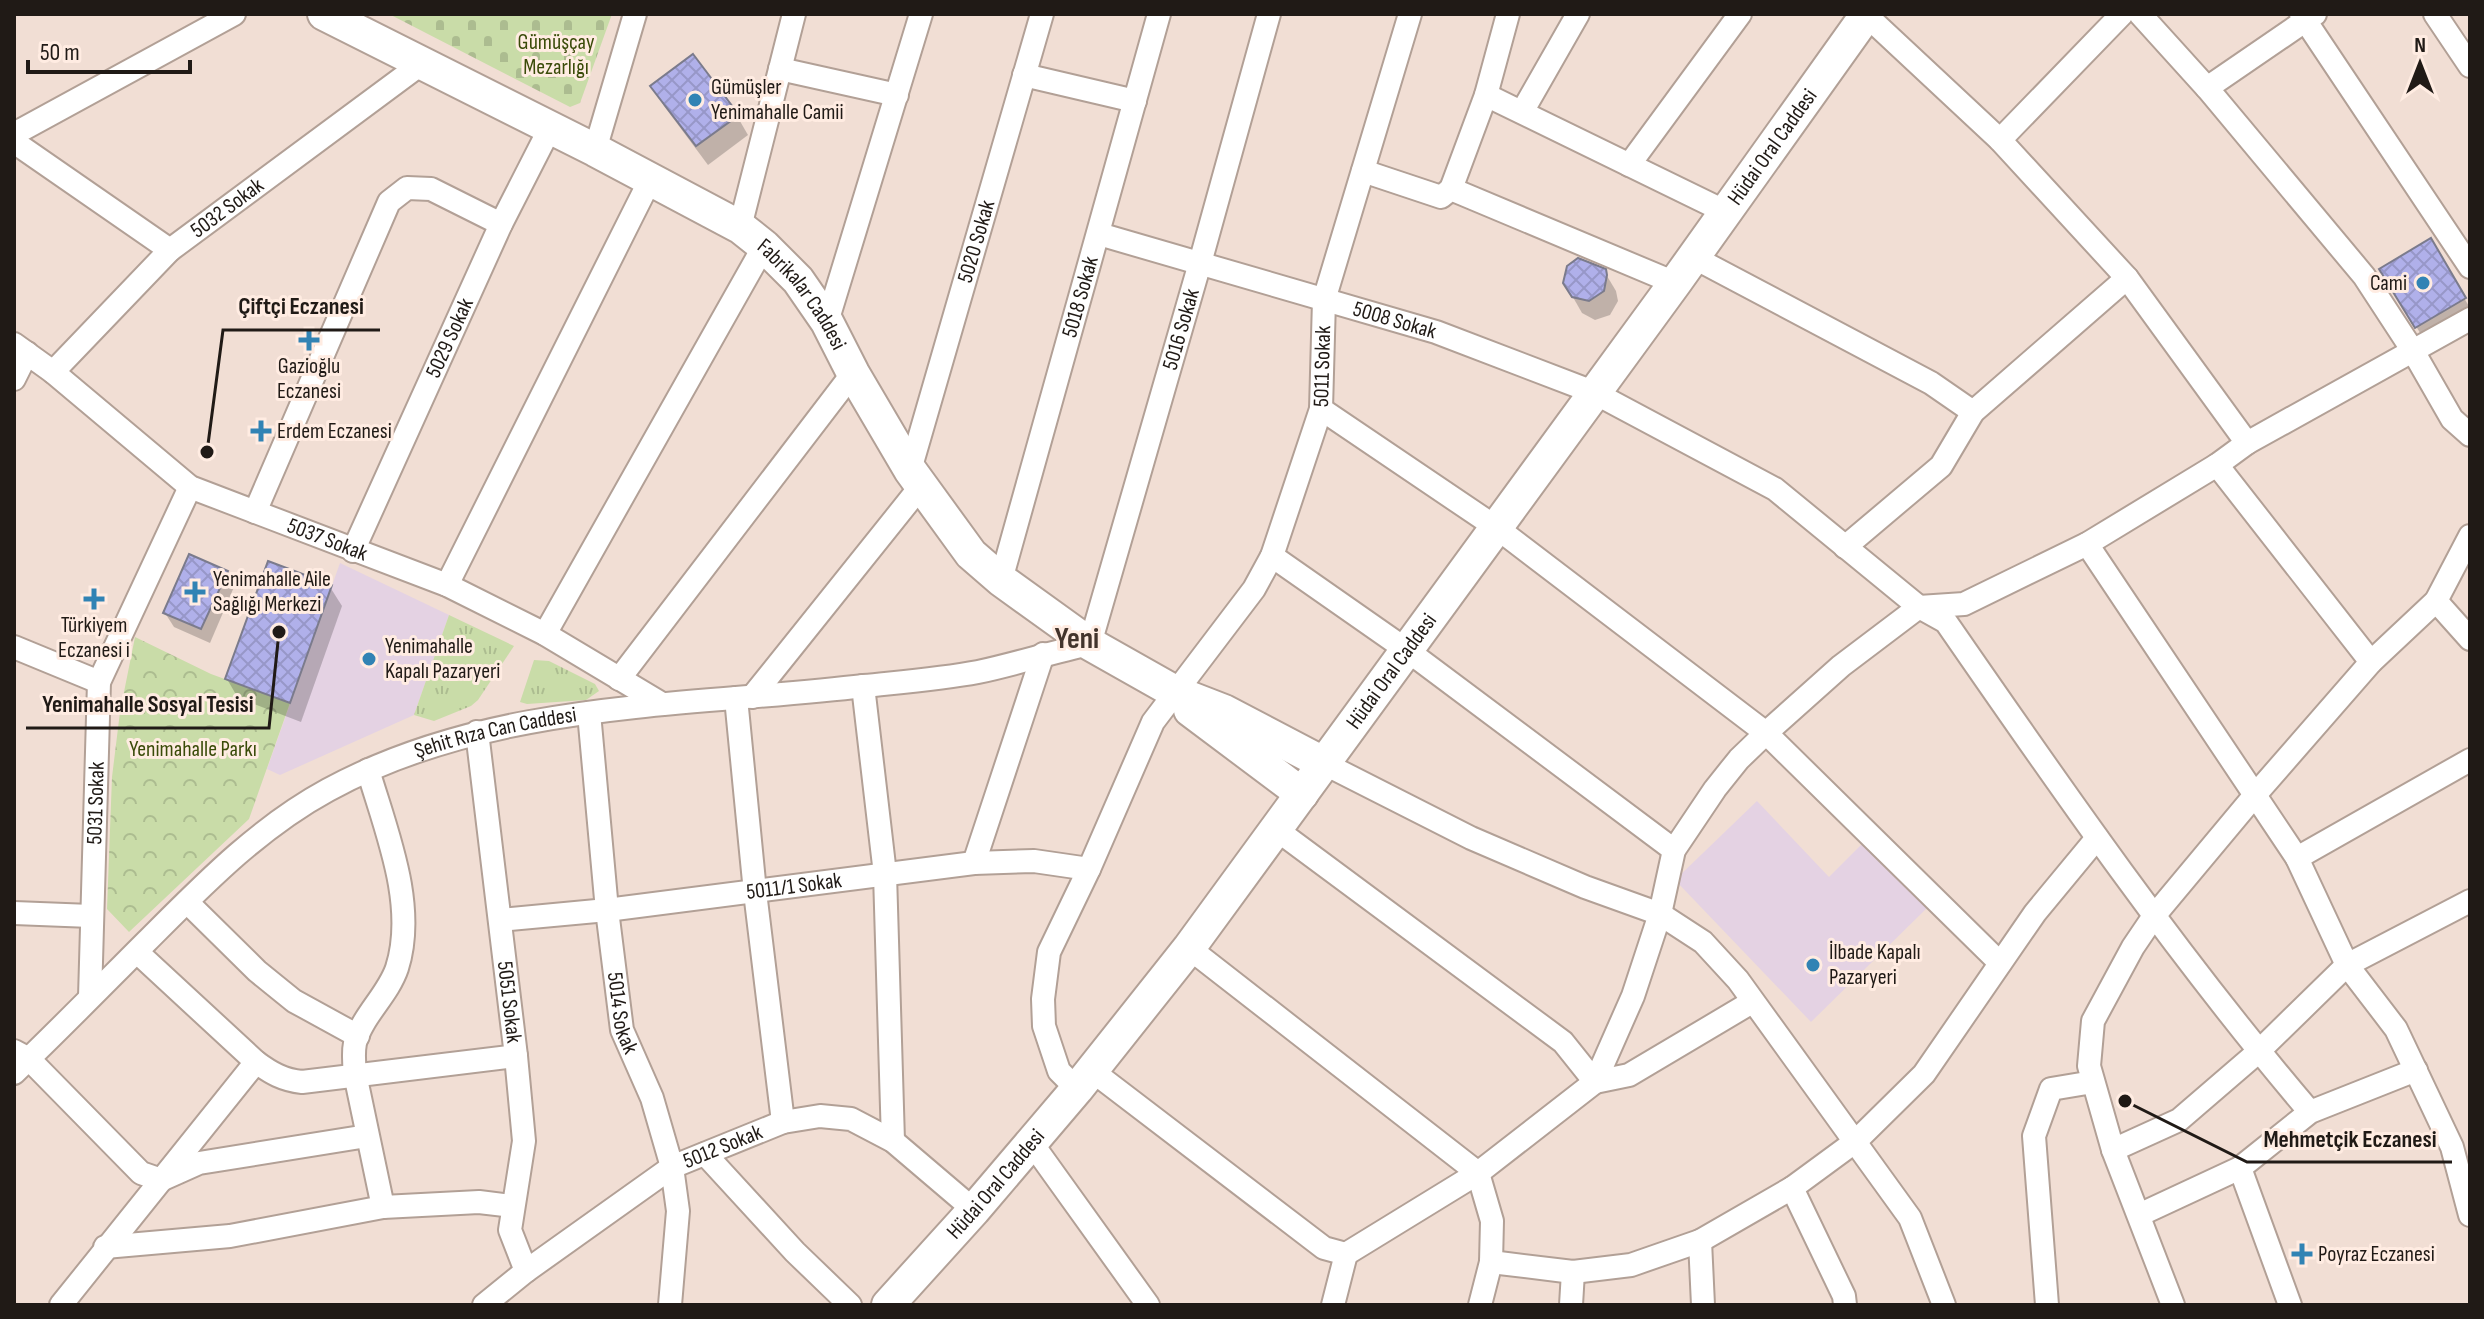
<svg xmlns="http://www.w3.org/2000/svg" width="2484" height="1319" font-family="'Sofia Sans Condensed',sans-serif">
<style>
.commercial{fill:#e4d2e3}
.grass{fill:url(#grass-tufts)}
.cemetery{fill:url(#cemetery-stones)}
.park{fill:url(#park-crowns)}
.shadow{fill:#0003}
.building{fill:url(#building-cross-hatch);stroke:#7b7b8c;stroke-width:2}
.lines{fill:none;stroke-linecap:round;stroke-linejoin:round}
.street-casing{stroke:#b2a096;stroke-width:26}
.secondary-casing{stroke:#b2a096;stroke-width:36}
.street{stroke:#fff;stroke-width:22}
.secondary{stroke:#fff;stroke-width:32}
.poi-dot{fill:#3183b4;stroke:#ffece2;stroke-width:3}
.labels{text-anchor:middle;dominant-baseline:central;stroke-width:6;stroke-linejoin:round;paint-order:stroke}
.park-label{font-size:22px;fill:#3a4b09;stroke:#ffece2}
.poi-label{font-size:22px;fill:#201a16;stroke:#ffece2;text-anchor:start}
.street-label{font-size:22px;fill:#201a16;stroke:#ffece2}
.district-label{font-size:30px;font-weight:bold;fill:#43342c;stroke:#ffece2}
.leader{fill:none;stroke:#201a16;stroke-width:3}
.callout-dot{fill:#201a16;stroke:#ffece2;stroke-width:3}
.callout-label{font-size:24px;text-anchor:middle;font-weight:bold;fill:#201a16;stroke:#ffece2;stroke-width:6;stroke-linejoin:round;paint-order:stroke}
</style>
<defs>
<pattern id="grass-tufts" width="24" height="20" patternUnits="userSpaceOnUse" patternTransform="scale(2)"><rect width="24" height="20" fill="#c9dca8"/><path d="M3 7l-1-3M5 7V3M7 7l1-3M15 17l-1-3M17 17v-4M19 17l1-3" fill="none" stroke="#acbc90"/></pattern>
<pattern id="cemetery-stones" width="16" height="16" patternUnits="userSpaceOnUse" patternTransform="scale(2)"><rect width="16" height="16" fill="#c9dca8"/><path d="M2 7V4a2 2 0 0 1 4 0v3zM10 15v-3a2 2 0 0 1 4 0v3z" fill="#acbc90"/></pattern>
<pattern id="park-crowns" width="20" height="18" patternUnits="userSpaceOnUse" patternTransform="scale(2)"><rect width="20" height="18" fill="#c9dca8"/><path d="M2 6a3 3 0 1 1 6 0M12 15a3 3 0 1 1 6 0" fill="none" stroke="#acbc90"/></pattern>
<pattern id="building-cross-hatch" width="8" height="8" patternUnits="userSpaceOnUse" patternTransform="scale(2)"><rect width="8" height="8" fill="#b0b0ea"/><path d="M0 0l8 8M0 8l8-8" fill="none" stroke="#9797c8"/></pattern>
</defs>
<rect width="100%" height="100%" fill="#f1ded4"/>
<g class="commercial">
<polygon points="340,563 449,615 414,715 280,775 267,769"/>
<polygon points="1757,801 1829,877 1863,843 1927,908 1811,1022 1675,880"/>
</g>
<g class="grass">
<polygon points="449,615 514,646 478,700 471,706 434,721 414,715"/>
<polygon points="534,660 549,661 595,684 599,691 586,700 527,704 520,702"/>
</g>
<polygon class="cemetery" points="389,14 612,14 580,103 570,107"/>
<polygon class="park" points="135,637 211,674 290,703 249,819 129,932 107,909 112,777 120,712"/>
<g class="shadow">
<polygon points="653,86 737,116 748,135 708,165 664,106"/>
<polygon points="2430,241 2470,308 2428,346 2382,270"/>
<polygon points="1604,271 1616,291 1618,301 1610,315 1595,320 1582,313 1570,292"/>
<polygon points="226,572 234,587 210,643 174,627 165,613"/>
<polygon points="330,587 342,606 301,722 238,698 227,679"/>
</g>
<g class="building">
<polygon points="693,54 739,115 696,146 650,86"/>
<polygon points="2431,238 2466,298 2415,328 2379,269"/>
<polygon points="1578,258 1606,269 1607,275 1604,291 1589,301 1572,297 1563,283 1567,266"/>
<polygon points="189,554 228,571 201,629 163,613"/>
<polygon points="268,561 332,585 290,703 225,679"/>
</g>
<g class="lines">
<g class="street-casing">
<g id="street">
<polyline points="2140,14 2207,88 2364,276 2413,351 2452,419 2470,435"/>
<polyline points="2301,14 2470,267"/>
<polyline points="2435,14 2470,66"/>
<polyline points="1866,15 2000,140 2127,278 2247,443"/>
<polyline points="780,69 897,95"/>
<polyline points="1024,75 1135,101"/>
<polyline points="2207,88 2315,14"/>
<polyline points="1486,95 1726,212"/>
<polyline points="1522,112 1578,14"/>
<polyline points="14,134 234,14"/>
<polyline points="2000,140 2122,14"/>
<polyline points="14,142 170,250"/>
<polyline points="595,150 635,14"/>
<polyline points="1629,165 1740,14"/>
<polyline points="1363,171 1441,197 1451,189 1675,283"/>
<polyline points="1451,189 1486,95 1508,14"/>
<polyline points="740,227 794,14"/>
<path id="s1" d="M1099 234 1436 332 1593 392 1775 489 1919 607 1946 622C2062 790 2178 957 2310 1112"/>
<polyline points="1693,257 1931,383 1973,412"/>
<polyline points="827,322 921,14"/>
<path id="s2" d="M14 344 53 372 190 487 447 585 545 634 662 704"/>
<path id="s3" d="M53 372 170 250 421 64"/>
<polyline points="14,379 27,353"/>
<polyline points="1321,409 1497,528 1766,733 2000,963"/>
<polyline points="2217,465 2371,662"/>
<path id="s4" d="M910 470 1042 14"/>
<polyline points="255,512 389,202 407,188 431,189 501,224"/>
<polyline points="2087,544 2297,858 2347,965 2396,1029 2452,1147 2470,1215"/>
<polyline points="1845,547 1941,466 1973,412 2127,278"/>
<path id="s5" d="M353 551 501 224 550 128"/>
<polyline points="1272,556 1408,651 1674,850"/>
<path id="s6" d="M1001 580 1159 14"/>
<polyline points="447,585 650,180"/>
<polyline points="2436,601 2470,639"/>
<polyline points="545,634 764,246"/>
<polyline points="14,647 99,682"/>
<polyline points="619,679 853,373"/>
<polyline points="863,686 885,874 893,1141"/>
<polyline points="752,697 921,486"/>
<polyline points="736,698 755,892 783,1122"/>
<path id="s7" d="M589 713 607 910 622 1030 652 1098 672 1167 678 1211 670 1305"/>
<path id="s8" d="M477 732 516 1056 524 1141 510 1230 526 1271"/>
<polyline points="1325,764 1471,838 1585,887 1660,914 1703,942 1738,980 1910,1218 1944,1305"/>
<path d="M368 770C386 831 417 905 397 968 388 995 362 1016 355 1043 353 1053 354 1064 355 1074L383 1207"/>
<polyline points="1277,830 1563,1042 1595,1082 1629,1075 1752,1002"/>
<polyline points="2297,858 2470,760"/>
<polyline points="974,863 1043,654"/>
<polyline points="187,902 257,971 294,1001 358,1036"/>
<polyline points="14,913 91,916"/>
<path id="s9" d="M500 920 607 910 974 863 1034 861 1089 869"/>
<polyline points="1189,948 1478,1173 1492,1221 1491,1262 1480,1305"/>
<path d="M137 952 256 1062C271 1073 283 1080 302 1082L516 1056"/>
<path id="s10" d="M90 997 99 682 190 487"/>
<polyline points="14,1051 29,1059 141,1173 161,1180 199,1163 367,1136"/>
<polyline points="1091,1070 1324,1248 1346,1254 1333,1305"/>
<path id="s11" d="M14 1073C59 1030 103 985 147 941 203 885 258 828 328 790 491 701 684 707 864 686 902 682 941 679 978 672 1016 664 1052 652 1090 644L1200 263 1269 14"/>
<path id="s12" d="M1077 1089 1059 1071 1044 1026 1043 999 1049 952 1089 869 1153 722 1254 589 1272 556 1321 409 1324 300 1410 14"/>
<polyline points="1031,1142 1148,1305"/>
<polyline points="2113,1150 2179,1120 2258,1052 2347,965 2470,901"/>
<polyline points="705,1154 795,1252 850,1305"/>
<polyline points="2240,1168 2290,1305"/>
<polyline points="1792,1188 1844,1296 1845,1305"/>
<polyline points="2139,1215 2240,1168 2310,1112 2416,1070"/>
<polyline points="1700,1241 1703,1305"/>
<polyline points="105,1247 230,1236 383,1207 479,1202 512,1206"/>
<polyline points="1346,1254 1478,1173 1595,1082 1633,996 1660,914 1674,850 1715,789 1739,759 1766,733 1841,666 1919,607 1964,604 2087,544 2217,465 2247,443 2470,319"/>
<polyline points="1491,1262 1573,1272 1631,1265 1700,1241 1792,1188 1856,1141 1924,1074 2035,913 2097,838"/>
<polyline points="61,1305 256,1062"/>
<path id="s13" d="M484 1305 526 1271 672 1167 783 1122 820 1116 851 1119 893 1141 974 1210"/>
<polyline points="1571,1305 1573,1272"/>
<polyline points="2047,1305 2034,1136 2051,1089 2093,1082"/>
<polyline points="2173,1305 2113,1150 2089,1066 2093,1021 2133,947 2154,916 2255,795 2371,662 2436,601 2470,536"/>
</g>
</g>
<g class="secondary-casing">
<g id="secondary">
<path id="s14" d="M324 14 595 150 740 227 764 246 798 280 827 322 853 373 910 470 971 554 1001 580 1090 644 1175 692 1224 711 1325 764"/>
<polyline points="1190,710 1302,794"/>
<path id="s15" d="M888 1305 974 1210 1077 1089 1189 948 1675 283 1867 14"/>
</g>
</g>
<use href="#street" class="street"/>
<use href="#secondary" class="secondary"/>
</g>
<g class="poi-dot">
<circle cx="695" cy="100" r="8"/>
<circle cx="2423" cy="283" r="8"/>
<path d="M305 328h8v8h8v8h-8v8h-8v-8h-8v-8h8z"/>
<path d="M257 419h8v8h8v8h-8v8h-8v-8h-8v-8h8z"/>
<path d="M191 580h8v8h8v8h-8v8h-8v-8h-8v-8h8z"/>
<path d="M90 587h8v8h8v8h-8v8h-8v-8h-8v-8h8z"/>
<circle cx="369" cy="659" r="8"/>
<circle cx="1813" cy="965" r="8"/>
<path d="M2298 1242h8v8h8v8h-8v8h-8v-8h-8v-8h8z"/>
</g>
<g class="labels">
<g class="park-label">
<text x="556" y="42">Gümüşçay<tspan x="556" dy="25">Mezarlığı</tspan></text>
<text x="193" y="749">Yenimahalle Parkı</text>
</g>
<g class="poi-label">
<text x="711" y="87">Gümüşler<tspan x="711" dy="25">Yenimahalle Camii</tspan></text>
<text x="2407" y="283" text-anchor="end">Cami</text>
<text x="309" y="366" text-anchor="middle">Gazioğlu<tspan x="309" dy="25">Eczanesi</tspan></text>
<text x="277" y="431">Erdem Eczanesi</text>
<text x="213" y="579">Yenimahalle Aile<tspan x="213" dy="25">Sağlığı Merkezi</tspan></text>
<text x="94" y="625" text-anchor="middle">Türkiyem<tspan x="94" dy="25">Eczanesi i</tspan></text>
<text x="385" y="646">Yenimahalle<tspan x="385" dy="25">Kapalı Pazaryeri</tspan></text>
<text x="1829" y="952">İlbade Kapalı<tspan x="1829" dy="25">Pazaryeri</tspan></text>
<text x="2318" y="1254">Poyraz Eczanesi</text>
</g>
<g class="street-label">
<text stroke="none"><textPath href="#s15" startOffset="1458">Hüdai Oral Caddesi</textPath></text>
<text stroke="none"><textPath href="#s3" startOffset="240">5032 Sokak</textPath></text>
<text stroke="none"><textPath href="#s4" startOffset="238">5020 Sokak</textPath></text>
<text stroke="none"><textPath href="#s14" startOffset="560">Fabrikalar Caddesi</textPath></text>
<text stroke="none"><textPath href="#s6" startOffset="294">5018 Sokak</textPath></text>
<text stroke="none"><textPath href="#s1" startOffset="308">5008 Sokak</textPath></text>
<text stroke="none"><textPath href="#s11" startOffset="1532">5016 Sokak</textPath></text>
<text stroke="none"><textPath href="#s5" startOffset="234">5029 Sokak</textPath></text>
<text stroke="none"><textPath href="#s12" startOffset="802">5011 Sokak</textPath></text>
<text stroke="none"><textPath href="#s2" startOffset="374">5037 Sokak</textPath></text>
<text stroke="none"><textPath href="#s15" startOffset="810">Hüdai Oral Caddesi</textPath></text>
<text stroke="none"><textPath href="#s11" startOffset="602">Şehit Rıza Can Caddesi</textPath></text>
<text stroke="none"><textPath href="#s10" startOffset="194">5031 Sokak</textPath></text>
<text stroke="none"><textPath href="#s9" startOffset="296">5011/1 Sokak</textPath></text>
<text stroke="none"><textPath href="#s8" startOffset="272">5051 Sokak</textPath></text>
<text stroke="none"><textPath href="#s7" startOffset="302">5014 Sokak</textPath></text>
<text stroke="none"><textPath href="#s13" startOffset="288">5012 Sokak</textPath></text>
<text stroke="none"><textPath href="#s15" startOffset="162">Hüdai Oral Caddesi</textPath></text>
</g>
<g class="district-label">
<text x="1077" y="639">Yeni</text>
</g>
</g>
<path class="leader" d="M207 452L223 330H380M279 632L269 728H26M2125 1101L2247 1162H2452"/>
<g class="callout-dot">
<circle cx="207" cy="452" r="8"/>
<circle cx="279" cy="632" r="8"/>
<circle cx="2125" cy="1101" r="8"/>
</g>
<g class="callout-label">
<text x="301" y="314">Çiftçi Eczanesi</text>
<text x="148" y="712">Yenimahalle Sosyal Tesisi</text>
<text x="2350" y="1147">Mehmetçik Eczanesi</text>
</g>
<rect width="2484" height="1319" fill="none" stroke="#201a16" stroke-width="32"/>
<g transform="translate(2420 64)" stroke="#ffece2" stroke-width="6" paint-order="stroke">
<path d="M0-6L14 30L0 20L-14 30Z" fill="#201a16"/>
<text y="-12" font-size="22" font-weight="bold" text-anchor="middle" fill="#201a16">N</text>
</g>
<path d="M28 60v12h162v-12" fill="none" stroke="#201a16" stroke-width="4"/>
<text x="40" y="60" font-size="24" fill="#201a16" stroke="#ffece2" stroke-width="6" paint-order="stroke">50 m</text>
</svg>
